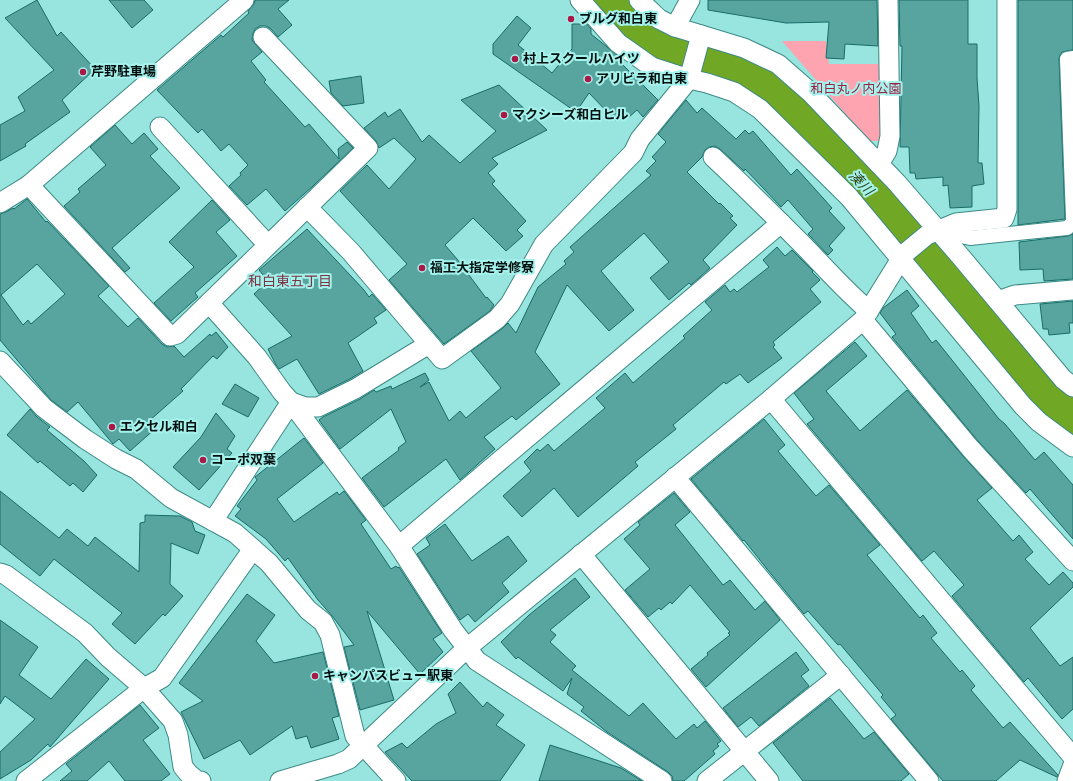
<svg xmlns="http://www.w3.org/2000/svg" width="1073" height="781" font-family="'Sofia Sans Condensed','Noto Sans JP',sans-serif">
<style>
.green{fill:#fea3b0}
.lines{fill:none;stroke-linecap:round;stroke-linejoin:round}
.river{stroke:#70a725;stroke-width:41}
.building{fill:#58a49f;stroke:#186c68;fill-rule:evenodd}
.pedestrian-casing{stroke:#3d8a86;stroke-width:16}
.minor-casing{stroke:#3d8a86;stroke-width:21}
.pedestrian{stroke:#fff;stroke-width:14}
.minor{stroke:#fff;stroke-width:19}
.poi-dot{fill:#ac1846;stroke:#a5f1ec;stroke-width:1.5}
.labels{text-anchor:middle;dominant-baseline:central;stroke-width:4;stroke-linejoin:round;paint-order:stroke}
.poi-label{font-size:13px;font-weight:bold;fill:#00100f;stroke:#a5f1ec;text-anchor:start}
.park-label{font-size:13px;fill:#9a2142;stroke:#a5f1ec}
.water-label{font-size:14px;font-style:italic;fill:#2f4615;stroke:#a5f1ec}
.neighbourhood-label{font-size:14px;fill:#7b3441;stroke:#a5f1ec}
</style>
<rect width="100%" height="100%" fill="#98e4df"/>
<polygon class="green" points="782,41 826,41 829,64 880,64 884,141 869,141"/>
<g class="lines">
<polyline class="river" points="607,0 642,42 708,66 768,90 866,188 1052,406 1073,423"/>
</g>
<g class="building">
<polygon points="37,0 57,36 61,32 95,69 62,100 70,112 25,144 26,146 0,161 0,125 25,111 18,97 54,70 5,18"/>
<polygon points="109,0 144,0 153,10 132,28"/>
<polygon points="255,0 289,0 278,9 292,25 278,37 271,29 266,26 260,26 255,29 253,34 252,40 262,52 251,61 266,80 264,82 305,127 309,124 339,159 338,149 347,142 353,148 313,186 285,211 266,189 247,205 229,186 241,175 240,173 248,165 229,144 221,151 202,129 198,133 157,90 221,35 223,37 249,13 248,11 254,4"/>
<polygon points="708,0 877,0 878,46 845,44 844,59 826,58 829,22 786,23 708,10"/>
<polygon points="899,0 968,0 968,44 977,44 977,78 979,106 978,163 982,163 984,184 972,186 972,207 950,208 948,185 943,186 943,177 916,179 915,173 910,173 909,147 900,147 902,46 900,46"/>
<polygon points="1018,0 1073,0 1073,50 1062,52 1060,55 1059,59 1065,219 1018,225"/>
<polygon points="517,16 531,28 518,45 552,73 572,49 572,24 587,24 591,29 591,34 622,59 620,62 658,100 643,117 637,110 628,118 624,114 616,121 589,93 576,112 493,54 493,44"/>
<polygon points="361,76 364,103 343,106 331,93 329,81"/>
<polygon points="499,85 547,130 492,158 498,164 488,173 495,181 492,184 526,221 517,230 523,236 506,251 473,218 445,245 457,259 486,298 487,297 494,305 490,311 444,344 389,280 407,264 340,191 367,165 389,189 416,159 394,138 379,148 376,141 364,128 385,112 388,117 400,109 422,142 429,135 460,163 496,131 461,100"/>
<polygon points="686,100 697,113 702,108 736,139 745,130 749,134 753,131 791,175 797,169 832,208 829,211 845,228 829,246 833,250 828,255 808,234 813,229 788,200 781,207 745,169 744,171 720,149 715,146 709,147 705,150 702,157 687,172 719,204 720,203 733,216 730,218 737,225 703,260 710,268 691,285 689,283 669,300 650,278 669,262 644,233 601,271 634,310 609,331 567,285 535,352 560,384 516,420 512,416 484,437 495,449 460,480 446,459 384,507 362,478 399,450 398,448 406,442 391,409 340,449 319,420 323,417 360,399 374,390 376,392 391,386 392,389 425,373 429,380 420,387 429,382 449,421 460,411 466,418 501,388 471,351 503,328 508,323 516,333 538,287 566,264 564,261 574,252 570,247 651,175 646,171 656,161 652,157 666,142 658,134"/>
<polygon points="115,125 132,144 144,133 158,149 150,156 180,188 112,248 130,268 125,272 64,206 80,192 78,189 106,165 90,147"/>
<path d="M27 199 46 222 47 221 109 286 98 296 128 327 138 318 162 344 167 347 174 346 184 357 210 334 211 336 216 332 228 347 217 359 213 356 181 389 183 391 149 421 156 428 130 451 119 439 113 444 78 402 67 412 51 400 0 340V214L6 212 13 208 14 209ZM37 264 65 294 31 324 28 320 23 325 1 295Z"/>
<polygon points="212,200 230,220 216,232 237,256 195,293 198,297 171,321 154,303 194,267 169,242"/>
<polygon points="307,229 364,290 369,297 372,294 386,310 374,318 377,323 348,343 363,371 350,379 319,394 297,359 279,369 276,365 268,349 292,336 254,294 268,281 259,270"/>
<polygon points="1073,234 1073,279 1044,281 1043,269 1020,270 1019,242 1068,236"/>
<polygon points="777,247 785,256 792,250 813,271 812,272 820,280 810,289 821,302 773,342 775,345 773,347 782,358 748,383 740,374 726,384 724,382 673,425 676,429 635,462 638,466 578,517 554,488 522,517 503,496 531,471 524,462 537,449 540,451 548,444 554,451 605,408 596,398 625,373 633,383 685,338 683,336 712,310 705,302 725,285 730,292 734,289 737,292 769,267 763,260"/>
<polygon points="907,290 919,306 911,313 932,343 936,340 999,419 1005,424 1035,460 1044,452 1073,485 1073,539 1030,489 1026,493 978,441 892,337 896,334 880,313 883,308"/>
<polygon points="1073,301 1073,323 1069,323 1070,333 1049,335 1048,329 1043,329 1040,304"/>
<polygon points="855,342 867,356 826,391 860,431 907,390 962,455 992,488 977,500 1013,541 1019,535 1033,552 1025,559 1049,585 1063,572 1073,583 1073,587 1030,628 1060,666 1073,657 1073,709 1062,719 1028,678 1024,682 952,596 964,585 934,551 922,561 807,424 814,419 794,393"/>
<polygon points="235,384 259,398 248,417 222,404"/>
<polygon points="30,409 37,417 50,427 47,430 84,461 97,475 83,492 73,483 70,486 40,461 38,463 7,435"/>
<polygon points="216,413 235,436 227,449 232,453 199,490 173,467 201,437"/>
<polygon points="764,419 785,445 778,451 816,496 829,485 880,545 867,555 920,618 923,615 937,633 931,638 960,672 962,670 975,686 971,690 1003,728 1010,722 1058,775 1057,777 1020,760 996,781 943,781 891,719 896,715 881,697 883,695 840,644 838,645 808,611 804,614 767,569 744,540 743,541 691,479"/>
<polygon points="304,438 323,463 277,499 294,522 337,492 339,495 344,491 366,520 361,524 391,569 396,566 398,568 399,567 442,633 433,639 443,652 420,674 367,611 394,700 360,710 344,647 354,645 333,617 318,600 288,558 285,561 266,539 235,516 241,509 237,506 257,480 255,477"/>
<polygon points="0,491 59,538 67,529 88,546 95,537 139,572 140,523 145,522 145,515 180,516 192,522 195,531 205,535 198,554 171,543 170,584 183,596 165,616 163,614 135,644 112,624 122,613 54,559 40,576 0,544"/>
<polygon points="674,493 690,512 675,525 723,585 730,580 755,610 765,601 780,620 706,687 691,669 708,655 707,653 730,635 728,633 730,632 690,585 672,604 670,602 661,610 659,608 648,617 625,590 650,569 624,539 640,525 638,522"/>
<polygon points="445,524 472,561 508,536 527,561 502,583 509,592 475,622 468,614 460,620 417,554 430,545 426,538"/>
<polygon points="575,578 590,597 550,630 556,635 550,642 576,666 572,670 629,716 643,703 676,739 694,724 697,728 705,721 721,741 717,744 719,746 713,751 715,754 684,781 673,781 672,776 668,772 607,732 581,711 584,707 567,694 572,678 563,691 518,657 516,659 501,642 529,615"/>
<polygon points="247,594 275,615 256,641 274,663 323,652 339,716 332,718 339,739 311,748 307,736 296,739 292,726 250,755 240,740 204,759 181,712 203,701 179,683"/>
<polygon points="0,620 38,647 19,675 51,699 86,659 109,679 50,747 48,744 31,760 0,779 0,752 35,719 5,696 0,704"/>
<polygon points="796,652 809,670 801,676 809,686 759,726 751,717 738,727 723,708"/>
<polygon points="460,682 483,707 487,702 504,715 496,725 525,745 500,781 412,781 385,752 402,743 407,748 436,724 456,713 448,694"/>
<polygon points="830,698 864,739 874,732 909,774 901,781 803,781 773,743"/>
<polygon points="140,705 159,728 143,740 170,774 161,781 125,781 109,761 87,781 60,781 72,771 66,764"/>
<polygon points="550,745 621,768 642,781 539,781"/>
</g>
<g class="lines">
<g class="pedestrian-casing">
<g id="pedestrian">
<polyline points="1073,58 1067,59 1073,218"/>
<polyline points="938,231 970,238 1067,228 1073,223"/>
</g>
</g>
<g class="minor-casing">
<g id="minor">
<polyline points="580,0 618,43 652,67 689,79 707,83 734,92 760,109 849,197 1023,406 1039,422 1073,447"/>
<polyline points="639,0 659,19 675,27 744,48 778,64 810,92 897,183 961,257 1063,379 1073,387"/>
<polyline points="675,27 690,0"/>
<polyline points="160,127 268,245"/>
<path d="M713 157C742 184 770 212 798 240 822 264 843 289 869 311"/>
<polyline points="879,164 887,151 890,136 888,0"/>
<polyline points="29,185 170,336 177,334 368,148 263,37"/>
<polyline points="0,203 29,185 244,0"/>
<polyline points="307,207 351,252 442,359 497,319 510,304 544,244 633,153 640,139 689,79 701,35"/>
<polyline points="998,301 1015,295 1073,290"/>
<polyline points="209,303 257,357 282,392 291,402 305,407 318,407 355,389 429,344"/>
<polyline points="863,320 970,448 1073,561"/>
<polyline points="0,361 44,408 85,439 116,459 136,469 171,498 235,533 269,563 308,610 323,622 330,635 355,736 396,781"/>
<polyline points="771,399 1073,757"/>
<polyline points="675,477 929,781"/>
<polyline points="213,521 291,402 399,546 453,630 477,661 662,781"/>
<polyline points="399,546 781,223"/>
<polyline points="581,554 769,781"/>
<polyline points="0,573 6,575 85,633 108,657 144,688 173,721 178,735 183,767 189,774 196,780 201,781"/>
<polyline points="26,781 144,688 162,678 253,549"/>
<polyline points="280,781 338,764 349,759 467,648 771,399 863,320 904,254 927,235 956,223 1004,218 1007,209 1007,0"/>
<polyline points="707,781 841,675"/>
<polyline points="1067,781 1073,765"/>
</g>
</g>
<use href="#pedestrian" class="pedestrian"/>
<use href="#minor" class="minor"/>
</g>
<g class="poi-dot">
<circle cx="571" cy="19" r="4"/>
<circle cx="515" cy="59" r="4"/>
<circle cx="83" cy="72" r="4"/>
<circle cx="588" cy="79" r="4"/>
<circle cx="504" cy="115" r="4"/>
<circle cx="422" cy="268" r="4"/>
<circle cx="112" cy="427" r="4"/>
<circle cx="203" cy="460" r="4"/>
<circle cx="315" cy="676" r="4"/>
</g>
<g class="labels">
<g class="poi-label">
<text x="579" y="19">ブルグ和白東</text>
<text x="523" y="59">村上スクールハイツ</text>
<text x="91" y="72">芹野駐車場</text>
<text x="596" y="79">アリビラ和白東</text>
<text x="512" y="115">マクシーズ和白ヒル</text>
<text x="430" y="268">福工大指定学修寮</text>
<text x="120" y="427">エクセル和白</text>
<text x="211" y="460">コーポ双葉</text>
<text x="323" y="676">キャンパスビュー駅東</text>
</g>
<g class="park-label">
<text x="856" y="89">和白丸ノ内公園</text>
</g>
<g class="water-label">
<text transform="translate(861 183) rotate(46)">湊川</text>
</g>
<g class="neighbourhood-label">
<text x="290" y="281">和白東五丁目</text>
</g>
</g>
</svg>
